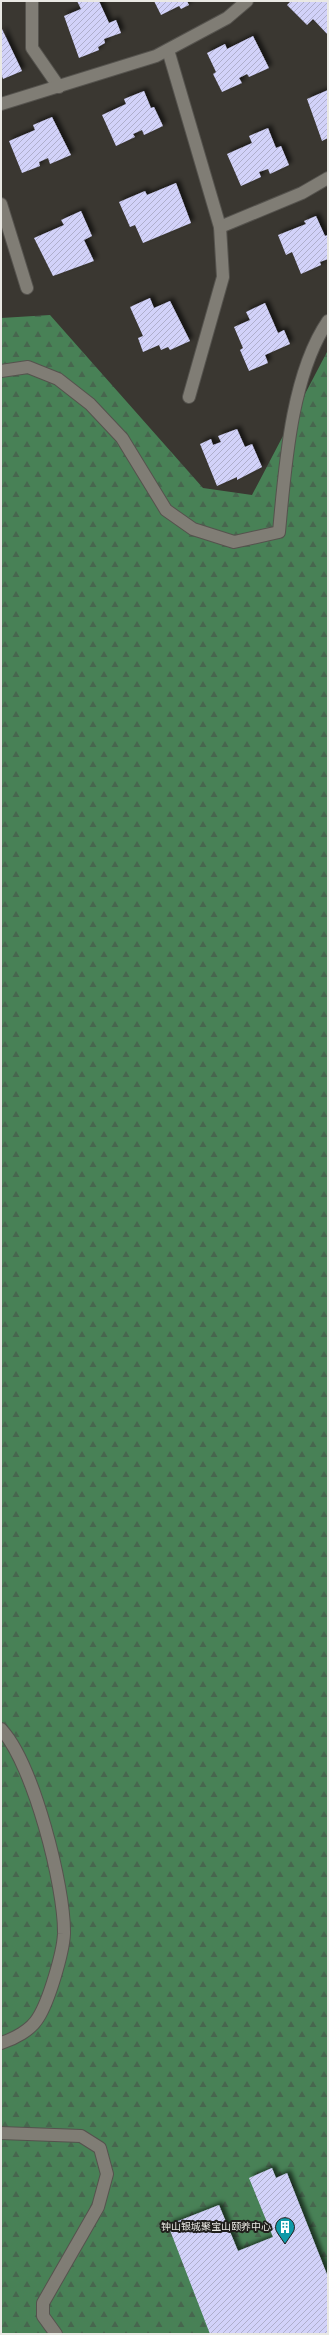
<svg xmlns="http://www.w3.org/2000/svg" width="329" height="2335" font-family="Bitter,'Noto Sans SC',serif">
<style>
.forest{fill:url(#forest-firs)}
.building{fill:url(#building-hatch);filter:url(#shadow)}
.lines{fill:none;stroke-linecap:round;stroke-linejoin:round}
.service-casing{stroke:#55534e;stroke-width:14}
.minor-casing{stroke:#55534e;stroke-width:14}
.service{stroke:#807d75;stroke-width:12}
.minor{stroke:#807d75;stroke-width:12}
.labels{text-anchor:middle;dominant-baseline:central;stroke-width:4;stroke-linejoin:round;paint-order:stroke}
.poi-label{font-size:10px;fill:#e9e8e3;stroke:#201f1c;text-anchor:end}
</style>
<defs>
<pattern id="forest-firs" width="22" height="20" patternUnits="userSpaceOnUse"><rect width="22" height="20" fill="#488156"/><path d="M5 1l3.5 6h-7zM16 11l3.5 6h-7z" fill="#47664e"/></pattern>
<pattern id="building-hatch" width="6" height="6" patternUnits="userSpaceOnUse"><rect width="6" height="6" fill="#d2d2f9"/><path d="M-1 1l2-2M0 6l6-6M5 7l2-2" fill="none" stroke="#afafcc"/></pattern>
<filter id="shadow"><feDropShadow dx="3.5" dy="-3.5" stdDeviation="2" flood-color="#0009"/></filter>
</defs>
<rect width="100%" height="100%" fill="#3a3731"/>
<polygon class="forest" points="50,315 203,488 252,495 328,350 328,2334 1,2334 1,318"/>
<g class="building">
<polygon points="77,1 99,1 109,23 116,20 121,33 104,39 105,43 98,47 99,50 79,58 64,16 81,9"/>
<polygon points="154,1 187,1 189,5 181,9 179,6 161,15"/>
<polygon points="291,1 328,1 328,35 313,19 307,25 287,5"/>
<polygon points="2,29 22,71 3,79 1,73"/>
<polygon points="253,36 269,68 249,77 247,74 239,78 242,83 222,92 213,74 216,72 207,53 225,44 227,49"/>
<polygon points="328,90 328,138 322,141 307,99"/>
<polygon points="144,91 151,108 154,107 163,126 144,135 142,130 133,134 135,137 116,146 102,115 126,104 124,99"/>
<polygon points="52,117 71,155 50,164 48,158 39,162 40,166 22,173 9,141 35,130 33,125"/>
<polygon points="268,128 276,148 281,146 289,165 270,174 268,169 259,172 261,177 241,186 227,154 252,143 249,136"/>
<polygon points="176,183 191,223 143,243 135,225 130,227 119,202 145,191 147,195"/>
<polygon points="81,211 92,236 84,240 94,261 53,276 34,238 64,225 61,220"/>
<polygon points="316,216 325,236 328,235 328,259 320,262 321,265 301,274 292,252 286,255 278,235 306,224 304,221"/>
<polygon points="150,298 154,308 170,301 190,341 170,350 168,347 161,350 159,345 143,352 138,338 143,336 130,307"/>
<polygon points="265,303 278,333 284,330 290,344 265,355 268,363 249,371 240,350 243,348 234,327 250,320 246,312"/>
<polygon points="237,429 245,447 252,444 262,467 237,480 237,477 217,486 200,444 211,439 213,445 221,442 218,436"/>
<polygon points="272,2168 276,2178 287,2173 328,2277 328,2334 210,2334 168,2225 219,2205 238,2251 273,2237 249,2178"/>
</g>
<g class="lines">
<g class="service-casing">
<g id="service">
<polyline points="32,1 32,48 59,87"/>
<polyline points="168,50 220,227 223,277 189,397"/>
<polyline points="1,204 27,288"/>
<path d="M1 371 28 367 58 379 90 404 122 438 166 510 193 529 234 542 279 532C285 468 291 375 328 321"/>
<path d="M1 1729C33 1763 65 1887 64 1934 63 1953 49 2001 38 2018 31 2030 14 2039 1 2043"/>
<polyline points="1,2133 81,2136 100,2148 107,2174 98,2207 43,2303 43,2316 56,2334"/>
</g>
</g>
<g class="minor-casing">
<g id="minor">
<polyline points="1,104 156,56 227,18 247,1"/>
<polyline points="220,227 302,193 328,178"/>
</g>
</g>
<use href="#service" class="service"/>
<use href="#minor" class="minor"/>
</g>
<defs>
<g id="building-pin" transform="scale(1)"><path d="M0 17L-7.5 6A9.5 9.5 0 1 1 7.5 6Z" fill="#0f9aa8" stroke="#201f1c"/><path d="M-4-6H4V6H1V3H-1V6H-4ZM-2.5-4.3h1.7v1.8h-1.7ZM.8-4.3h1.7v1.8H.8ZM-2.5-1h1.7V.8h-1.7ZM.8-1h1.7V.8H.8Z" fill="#fff"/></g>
</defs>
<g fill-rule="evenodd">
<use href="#building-pin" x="285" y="2227"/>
</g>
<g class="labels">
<g class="poi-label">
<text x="271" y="2227">钟山银城聚宝山颐养中心</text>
</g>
</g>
<rect width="329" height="2335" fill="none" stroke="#e9e8e3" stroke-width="4"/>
</svg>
